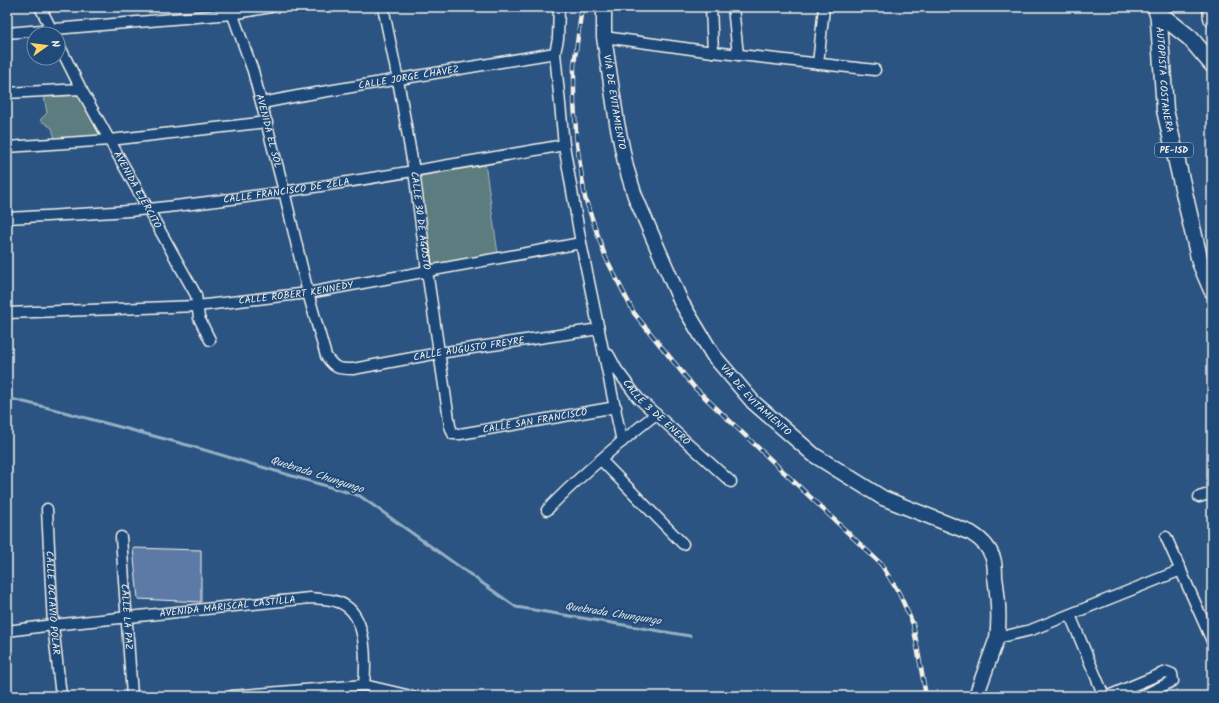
<svg xmlns="http://www.w3.org/2000/svg" width="1219" height="703" font-family="Kalam,sans-serif">
<style>
.green{fill:#5b7c80;stroke:#a8b6b4}
.lines{fill:none;stroke-linecap:round;stroke-linejoin:round}
.stream{stroke:#96b0c3;stroke-width:3}
.building{fill:#5d7aa7;stroke:#f4f1e8}
.minor-casing{stroke:#f4f1e8;stroke-width:13}
.secondary-casing{stroke:#f4f1e8;stroke-width:17}
.trunk-casing{stroke:#f4f1e8;stroke-width:19}
.minor{stroke:#1f4a7a;stroke-width:10}
.secondary{stroke:#1f4a7a;stroke-width:14}
.trunk{stroke:#1f4a7a;stroke-width:16}
.rail-casing{stroke:#f4f1e8;stroke-width:4.5}
.rail{stroke:#1f4a7a;stroke-width:3;stroke-dasharray:9;stroke-linecap:butt}
.labels{text-anchor:middle;dominant-baseline:central;stroke-width:4;stroke-linejoin:round;paint-order:stroke}
.shield{fill:#1f4a7a;stroke:#b4bfc7;stroke-width:1}
.shield-label{font-size:9px;font-weight:bold;fill:#f4f1e8}
.street-label{font-size:10px;fill:#f4f1e8;stroke:#1f4a7a}
.water-label{font-size:11px;font-style:italic;fill:#dce1df;stroke:#1f4a7a}
</style>
<rect width="100%" height="100%" fill="#2b5483"/>
<filter id="ink" filterUnits="userSpaceOnUse"><feTurbulence type="fractalNoise" baseFrequency=".025" numOctaves="2"/><feDisplacementMap in="SourceGraphic" scale="8" xChannelSelector="R" yChannelSelector="G"/><feConvolveMatrix kernelMatrix="1 2 1 2 8 2 1 2 1" color-interpolation-filters="sRGB"/></filter>
<g filter="url(#ink)">
<g class="green">
<polygon points="79,95 100,132 99,136 55,139 52,128 40,120 47,113 44,97"/>
<polygon points="485,163 498,254 432,265 418,173"/>
</g>
<g class="lines">
<polyline class="stream" points="7,398 45,407 191,446 360,496 516,607 690,636"/>
</g>
<polygon class="building" points="133,548 201,550 201,602 138,599"/>
<g class="lines">
<g class="minor-casing">
<g id="minor">
<polyline points="40,7 54,34"/>
<path id="s1" d="M230 7 253 71 284 191 308 293 326 356C335 369 338 369 353 369L439 353 599 329"/>
<path id="s2" d="M383 7 398 80 414 171 427 271 450 426 453 434H460L616 407"/>
<polyline points="559,7 558,39 555,53 564,145 581,243 622,442"/>
<polyline points="711,7 713,52"/>
<polyline points="733,7 738,55"/>
<polyline points="7,33 232,14 271,7"/>
<polyline points="604,37 713,52 875,70"/>
<path id="s3" d="M58 43 81 89 196 295 199 318 210 340"/>
<polyline points="818,64 824,7"/>
<polyline points="7,93 81,89"/>
<path id="s4" d="M262 103 298 96 555 53"/>
<polyline points="7,147 110,140 267,122"/>
<path id="s5" d="M7 218C54 215 102 214 149 209 288 194 426 169 564 145"/>
<path id="s6" d="M7 313 197 306 308 293 581 243"/>
<path id="s7" d="M609 355 617 370 638 398 731 482"/>
<polyline points="601,460 683,544"/>
<polyline points="1199,497 1212,493"/>
<path id="s8" d="M47 509 53 625 61 696"/>
<path d="M547 510C580 475 618 444 656 414"/>
<path id="s9" d="M121 537 132 696"/>
<polyline points="1166,537 1212,641"/>
<polyline points="1070,615 1104,696"/>
<path id="s10" d="M7 631 53 625 310 598C322 599 336 599 346 606 367 620 366 663 364 685"/>
<polyline points="997,638 1031,630 1181,570"/>
<polyline points="232,696 364,685 411,696"/>
<polyline points="1108,696 1163,673 1167,672 1172,674 1173,681 1142,696"/>
</g>
</g>
<g class="secondary-casing">
<g id="secondary">
<path id="s11" d="M604 7V37L617 123 626 167 635 196 681 302 713 355 753 402 814 455 883 498 971 533C981 539 989 547 993 558 995 564 995 571 995 577 998 597 1000 618 997 638L976 696"/>
</g>
</g>
<g class="trunk-casing">
<g id="trunk">
<path id="s12" d="M1158 7 1165 110 1200 262 1212 290"/>
<polyline points="1211,7 1212,18"/>
<polyline points="1157,12 1190,38 1212,64"/>
</g>
</g>
<use href="#minor" class="minor"/>
<use href="#secondary" class="secondary"/>
<use href="#trunk" class="trunk"/>
<g class="rail-casing">
<polyline id="rail" points="582,7 574,65 574,103 577,144 585,198 605,256 634,313 694,387 881,564 899,593 913,624 926,696"/>
</g>
<use href="#rail" class="rail"/>
</g>
</g>
<g class="labels">
<rect class="shield" x="1155" y="143" width="38" height="14" rx="3"/>
<g class="shield-label">
<text x="1174" y="150">PE-1SD</text>
</g>
<g class="street-label">
<text stroke="none"><textPath href="#s4" startOffset="149">CALLE JORGE CHÁVEZ</textPath></text>
<text stroke="none"><textPath href="#s12" startOffset="73">AUTOPISTA COSTANERA</textPath></text>
<text stroke="none"><textPath href="#s11" startOffset="96">VÍA DE EVITAMIENTO</textPath></text>
<text stroke="none"><textPath href="#s1" startOffset="130">AVENIDA EL SOL</textPath></text>
<text stroke="none"><textPath href="#s3" startOffset="167">AVENIDA EJÉRCITO</textPath></text>
<text stroke="none"><textPath href="#s5" startOffset="281">CALLE FRANCISCO DE ZELA</textPath></text>
<text stroke="none"><textPath href="#s2" startOffset="217">CALLE 30 DE AGOSTO</textPath></text>
<text stroke="none"><textPath href="#s6" startOffset="290">CALLE ROBERT KENNEDY</textPath></text>
<text stroke="none"><textPath href="#s1" startOffset="512">CALLE AUGUSTO FREYRE</textPath></text>
<text stroke="none"><textPath href="#s11" startOffset="432">VÍA DE EVITAMIENTO</textPath></text>
<text stroke="none"><textPath href="#s7" startOffset="75">CALLE 3 DE ENERO</textPath></text>
<text stroke="none"><textPath href="#s2" startOffset="516">CALLE SAN FRANCISCO</textPath></text>
<text stroke="none"><textPath href="#s8" startOffset="94">CALLE OCTAVIO POLAR</textPath></text>
<text stroke="none"><textPath href="#s10" startOffset="222">AVENIDA MARISCAL CASTILLA</textPath></text>
<text stroke="none"><textPath href="#s9" startOffset="80">CALLE LA PAZ</textPath></text>
</g>
<g class="water-label">
<text transform="translate(317 475) rotate(18)">Quebrada Chungungo</text>
<text transform="translate(613 614) rotate(9)">Quebrada Chungungo</text>
</g>
</g>
<rect width="1219" height="703" fill="none" stroke="#1f4a7a" stroke-width="24"/>
<rect x="12" y="12" width="1195" height="679" fill="none" stroke="#f4f1e8" stroke-width="1.5" filter="url(#ink)"/>
<g transform="translate(46 46) rotate(76)"><circle r="19" fill="#1f4a7a" stroke="#748da6"/>
<path d="M0-3L7 15L0 10L-7 15Z" fill="#ffd166"/>
<text y="-6" font-size="11" font-weight="bold" text-anchor="middle" fill="#f4f1e8">N</text>
</g>
</svg>
